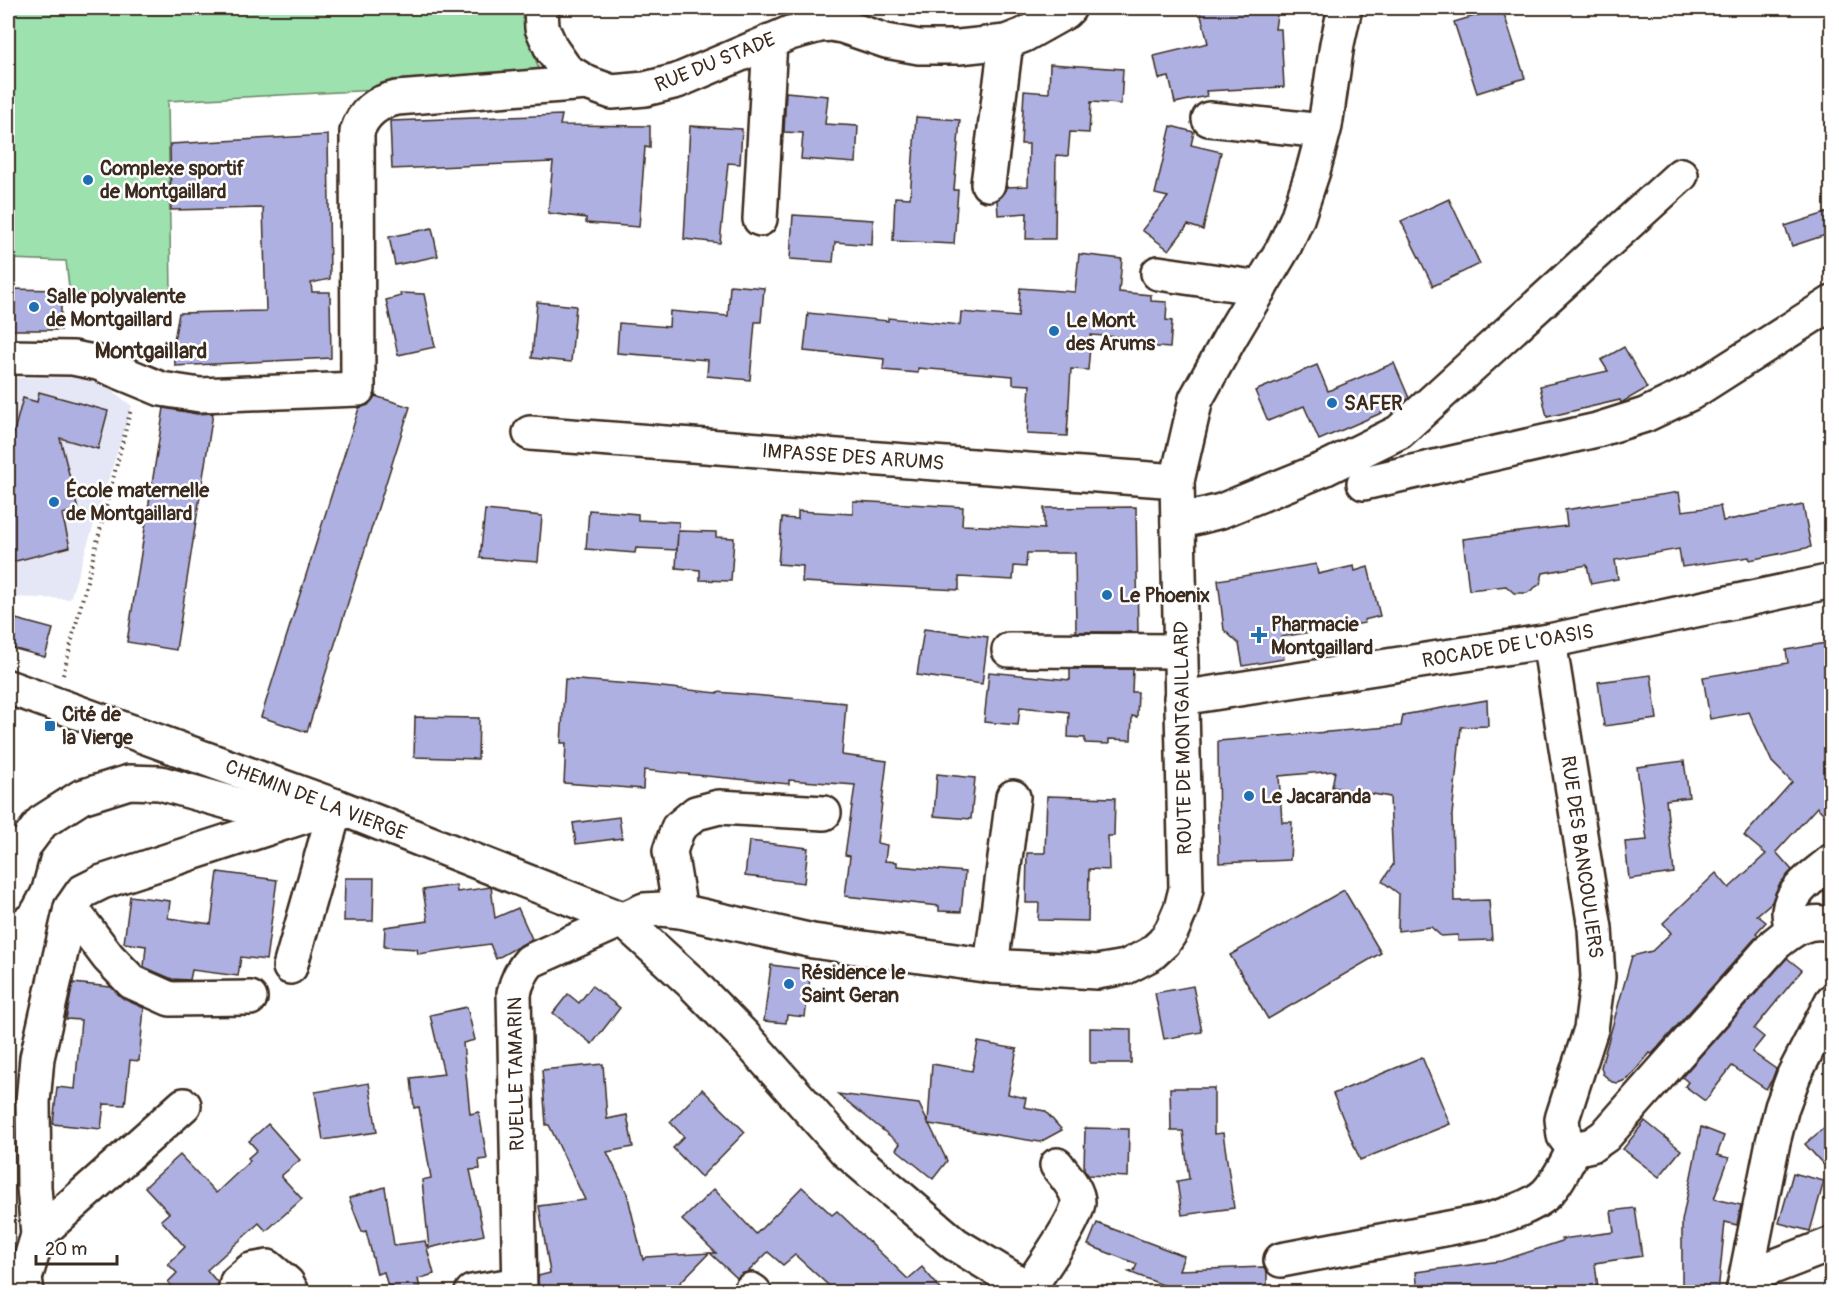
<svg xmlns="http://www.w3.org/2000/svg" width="1839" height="1300" font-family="Pangolin,sans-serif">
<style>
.built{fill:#e6e7f6}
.green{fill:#9ce1ae;stroke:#6c8666;stroke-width:1.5}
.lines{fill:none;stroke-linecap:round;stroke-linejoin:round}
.stream{stroke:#658b93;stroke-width:8}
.building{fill:#adb0e1;stroke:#3b2a1e;stroke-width:1.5}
.minor-casing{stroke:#3b2a1e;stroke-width:38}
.path{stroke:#3b2a1e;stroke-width:4;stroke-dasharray:1.5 4.5;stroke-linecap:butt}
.minor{stroke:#fff;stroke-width:33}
.poi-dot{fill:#1f6fb2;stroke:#fff;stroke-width:2}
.labels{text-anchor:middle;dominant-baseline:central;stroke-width:5;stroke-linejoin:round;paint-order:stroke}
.street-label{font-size:20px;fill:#3b2a1e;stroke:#fff}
.poi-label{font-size:20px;font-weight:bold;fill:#3b2a1e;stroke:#fff;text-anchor:start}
.quarter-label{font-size:22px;font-weight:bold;fill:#3b2a1e;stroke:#fff}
</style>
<rect width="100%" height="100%" fill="#fff"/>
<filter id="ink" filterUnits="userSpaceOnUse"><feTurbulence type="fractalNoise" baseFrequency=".0167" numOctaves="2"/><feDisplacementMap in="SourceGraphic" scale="12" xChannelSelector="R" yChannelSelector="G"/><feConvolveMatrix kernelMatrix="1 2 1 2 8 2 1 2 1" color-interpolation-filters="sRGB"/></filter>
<g filter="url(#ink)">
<polygon class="built" points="94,377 132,406 70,599 8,597 8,378"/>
<polygon class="green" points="8,8 521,8 524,23 539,70 531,82 168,101 171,292 70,296 66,261 8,259"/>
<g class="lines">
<polyline class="stream" points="1824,1292 1832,1278"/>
</g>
<g class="building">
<polygon points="1199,8 1278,8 1275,29 1281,29 1284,87 1206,91 1207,96 1175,103 1169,77 1159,79 1154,56 1208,43"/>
<polygon points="1502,8 1525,78 1477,93 1454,22"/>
<polygon points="1050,64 1123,69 1121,104 1091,102 1089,133 1070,132 1068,156 1056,155 1055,239 1026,239 1027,213 998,215 997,200 1003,195 1006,187 1028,186 1029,144 1021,144 1024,91 1049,93"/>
<polygon points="786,92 828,96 825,124 858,126 856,163 801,159 803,133 784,132"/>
<polygon points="562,115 560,125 650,126 650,148 645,147 639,227 586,223 586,218 548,213 553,162 392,169 390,121"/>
<polygon points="916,117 960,120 954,190 958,190 954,244 893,241 895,197 910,198"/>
<polygon points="690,126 742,129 740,164 728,163 720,243 684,239"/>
<polygon points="1171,126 1194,132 1191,145 1221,152 1203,230 1188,225 1169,250 1142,230 1168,197 1155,194"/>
<polygon points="328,135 330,279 311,283 312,292 330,292 331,358 175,366 174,340 179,313 266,311 263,208 171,210 170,144"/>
<polygon points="1449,199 1480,264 1433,286 1401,221"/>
<polygon points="1832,211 1832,233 1792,246 1785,226"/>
<polygon points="793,215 873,220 872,245 835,242 833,262 790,259"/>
<polygon points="432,228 438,256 395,265 389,237"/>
<polygon points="1079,254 1122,259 1119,292 1151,295 1151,301 1167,302 1166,320 1172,321 1170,348 1131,345 1131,338 1091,335 1088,370 1071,369 1067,436 1027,434 1030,385 1013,384 1013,376 918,368 918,373 883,370 884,359 804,351 808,313 888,321 888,318 960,325 961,312 1018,317 1020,288 1075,292"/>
<polygon points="730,285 764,288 761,322 755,322 750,380 707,376 708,360 617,353 619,323 669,327 670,311 728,316"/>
<polygon points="8,289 61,290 61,330 8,330"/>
<polygon points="400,293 424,294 435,347 398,355 386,300 401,296"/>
<polygon points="537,302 576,306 571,362 532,358"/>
<polygon points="1624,347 1647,388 1621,403 1620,400 1547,417 1540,386 1608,371 1601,360"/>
<polygon points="1394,363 1409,398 1402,404 1319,440 1304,406 1268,421 1255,391 1317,365 1328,391"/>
<polygon points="39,392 108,411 98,449 60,438 78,510 62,514 70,547 8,563 8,444 11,443 23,398 37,402"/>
<polygon points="375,396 410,407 307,732 261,717 359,408 368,405"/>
<polygon points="164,408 197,414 213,413 176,650 127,642"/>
<polygon points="1679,492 1682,511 1720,506 1723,521 1803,505 1811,547 1750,560 1749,557 1682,567 1679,549 1615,560 1618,579 1591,584 1587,565 1543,573 1540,584 1527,593 1514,593 1506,586 1469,590 1463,539 1567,526 1565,510"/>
<polygon points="853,501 963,507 962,525 1044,529 1044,508 1136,507 1138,632 1076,632 1075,553 1027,553 1026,567 1014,566 1013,580 959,577 959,590 802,582 803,566 778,564 782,518 798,519 798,511 853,514"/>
<polygon points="485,510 542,516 538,562 480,558"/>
<polygon points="589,510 638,514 638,520 679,522 677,550 636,548 635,553 586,549"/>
<polygon points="678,531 716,532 716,537 734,538 731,581 700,580 700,570 676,568"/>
<polygon points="1316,564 1318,574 1354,566 1355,571 1368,567 1380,616 1364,620 1365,623 1281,637 1284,659 1243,666 1239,644 1224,630 1218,580"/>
<polygon points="16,619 53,629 45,657 8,647 8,626 13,627"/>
<polygon points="924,629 988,637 982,684 917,675"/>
<polygon points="1832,642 1832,822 1817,807 1776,852 1792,870 1779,885 1772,902 1757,915 1766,922 1756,933 1758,935 1652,1054 1650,1053 1628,1079 1618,1083 1612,1082 1603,1074 1601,1067 1632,956 1652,951 1671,933 1663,923 1716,873 1729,888 1766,854 1744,836 1792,782 1772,762 1749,712 1710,719 1703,677 1788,663 1786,650"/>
<polygon points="1070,669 1133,669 1132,692 1138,692 1137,717 1132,716 1131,740 1109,739 1109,744 1085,743 1085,738 1068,737 1069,712 1020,707 1018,725 984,722 989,672 1070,680"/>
<polygon points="1651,675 1657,719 1604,726 1598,682"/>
<polygon points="565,679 644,685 717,693 717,692 846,703 842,755 887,761 877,843 887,845 885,861 897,862 897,866 965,872 961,912 939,911 939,906 845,896 850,856 845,855 855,785 789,780 789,784 644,770 643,789 564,783 566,743 561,743"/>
<polygon points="1487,700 1488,726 1461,727 1452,815 1454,901 1489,900 1492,940 1458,941 1458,935 1441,936 1431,927 1398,931 1399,894 1382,881 1393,865 1390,797 1332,787 1335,771 1279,776 1282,822 1292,822 1290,860 1219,863 1218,741 1401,726 1403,715"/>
<polygon points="415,717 479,718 478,759 414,757"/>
<polygon points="1684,761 1689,797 1666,800 1674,873 1629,879 1625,842 1647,840 1637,767"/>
<polygon points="937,774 975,778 971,819 934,816"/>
<polygon points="1047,796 1115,798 1114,836 1108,836 1109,870 1089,869 1088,921 1038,920 1039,903 1026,903 1027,853 1045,853"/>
<polygon points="619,817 622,838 576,844 573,823"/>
<polygon points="749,841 808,848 804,883 745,876"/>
<polygon points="218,872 277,880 266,960 241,957 238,976 192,970 190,980 172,979 144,967 146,946 124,943 130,896 170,901 168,918 211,924"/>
<polygon points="345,878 374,878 373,921 344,921"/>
<polygon points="456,885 457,892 491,887 495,918 518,908 532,939 496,959 490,944 418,954 417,949 384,947 385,927 428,921 423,890"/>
<polygon points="1344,890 1381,953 1268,1019 1230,955"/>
<polygon points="1787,958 1802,970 1754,1029 1764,1037 1752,1052 1776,1069 1772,1080 1766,1089 1732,1066 1705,1101 1685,1086 1688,1082 1682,1077"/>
<polygon points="771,965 811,970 805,1017 787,1015 786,1023 764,1021"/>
<polygon points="73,983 111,987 124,999 144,1008 139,1061 130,1060 125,1105 104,1104 101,1129 53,1124 57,1087 75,1089 81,1020 66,1019"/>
<polygon points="592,986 620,1008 592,1044 553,1013 568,994 579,1003"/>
<polygon points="1193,986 1202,1032 1164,1039 1155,993"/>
<polygon points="467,1007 475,1040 463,1043 470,1114 479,1112 487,1159 479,1160 480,1169 470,1170 484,1235 429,1248 422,1180 431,1178 419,1107 414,1108 411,1078 444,1074 430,1015"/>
<polygon points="1090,1028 1131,1029 1131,1063 1090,1063"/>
<polygon points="978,1042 1017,1049 1008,1094 1026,1098 1024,1107 1045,1111 1062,1130 1040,1142 929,1124 947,1161 933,1179 896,1149 900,1144 838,1094 919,1104 928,1123 932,1064 972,1071"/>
<polygon points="1422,1057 1450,1124 1360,1160 1333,1094"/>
<polygon points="603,1064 607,1119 627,1115 633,1147 607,1152 627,1193 643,1260 646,1257 709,1253 670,1293 539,1293 538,1276 550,1273 539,1206 585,1200 549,1125 546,1125 542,1070"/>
<polygon points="369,1083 377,1132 323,1140 315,1092"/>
<polygon points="1170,1088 1214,1088 1214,1134 1223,1133 1234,1208 1182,1215 1177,1181 1189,1179 1183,1131 1171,1131"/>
<polygon points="702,1089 745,1132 701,1177 673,1148 684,1137 670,1122"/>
<polygon points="1645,1121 1681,1150 1659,1177 1623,1149"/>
<polygon points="1832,1121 1832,1174 1805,1144"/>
<polygon points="268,1124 300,1160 281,1176 302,1199 266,1231 259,1223 207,1270 218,1283 217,1293 178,1293 168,1282 177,1273 168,1264 185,1247 161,1220 169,1213 145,1187 180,1155 216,1193 250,1161 248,1158 257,1150 249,1141"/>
<polygon points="1701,1127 1724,1136 1717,1155 1729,1158 1714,1199 1741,1205 1737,1225 1725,1222 1718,1293 1682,1293 1682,1221"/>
<polygon points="1085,1128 1129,1129 1128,1177 1088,1175 1084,1169"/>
<polygon points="1793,1173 1824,1181 1810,1231 1779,1223"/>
<polygon points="385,1187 394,1245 425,1241 434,1274 418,1279 420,1288 406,1293 395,1293 393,1286 388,1287 384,1272 377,1274 366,1231 362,1232 349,1198"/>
<polygon points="802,1187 832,1215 837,1211 908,1279 922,1267 944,1293 837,1293 795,1255 783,1265 768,1252 748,1272 742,1274 737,1278 710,1253 716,1253 682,1220 714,1189 756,1234"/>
<polygon points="1635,1208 1642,1256 1595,1263 1598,1288 1555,1293 1418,1293 1416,1272 1501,1261 1562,1241 1561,1239 1614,1232 1611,1211"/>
<polygon points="1097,1223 1184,1256 1179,1270 1264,1267 1267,1272 1267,1293 1184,1293 1129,1272 1134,1271 1137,1264 1088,1245"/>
</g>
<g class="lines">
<g class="minor-casing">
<g id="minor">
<polyline points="541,8 542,28 552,50 566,70 587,83 612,92 645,89 677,81 790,33 820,25 831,24 842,26 886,41 919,47 959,47 1006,42 1024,35 1065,12 1069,8"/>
<polyline points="1209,119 1323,131"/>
<polyline points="988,184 1006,42"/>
<polyline points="760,219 770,41"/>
<polyline points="1158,273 1260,288"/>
<path d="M8 357 73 358 98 363 161 389 200 395 358 389 357 132C363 113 377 102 397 98L587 83"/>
<polyline points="530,433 1177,481"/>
<polyline points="1364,483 1597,430 1645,415 1691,393 1832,303"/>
<polyline points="1178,522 1221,511 1324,469 1399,432 1681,175"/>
<path d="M1549 641 1595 928 1598 977 1591 1029 1562 1119 1564 1136 1574 1149 1592 1145 1605 1136 1775 944C1792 930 1809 917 1832 925"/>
<polyline points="1009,650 1181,651"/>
<polyline points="8,687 336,806 622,919 691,982 744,1036 846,1151 955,1244 1034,1292"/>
<polyline points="1181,698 1549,641 1832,581"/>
<polyline points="8,893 15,880 24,846 42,822 81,797 129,782 160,783 292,820"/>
<polyline points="71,908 108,957 132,982 170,999 250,998"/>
<polyline points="680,911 670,851 678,828 696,813 719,807 824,813"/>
<path d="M1791 931C1791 925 1789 918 1789 911 1791 889 1816 875 1832 861"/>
<polyline points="991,966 1013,797"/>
<polyline points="290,967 336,806"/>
<polyline points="38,1235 184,1105"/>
<path d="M1281 1260 1486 1221C1505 1215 1532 1207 1546 1194 1558 1182 1566 1164 1574 1149"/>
<polyline points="1747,1277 1832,1244"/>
<path d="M1028 1289C1039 1273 1078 1218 1078 1202 1078 1189 1064 1175 1057 1165"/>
<polyline points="751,1290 754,1292"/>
<polyline points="27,1292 25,1278 38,1235 34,1187 33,1102 37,1058 71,908 82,892 102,882 336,806"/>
<polyline points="235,1292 237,1282 251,1270 268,1267 287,1283 292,1292"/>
<polyline points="472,1292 519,1284"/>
<path d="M520 1292 514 993C517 980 521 971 530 961L644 910 662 909 680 911 813 941 991 966 1097 972 1126 967 1151 954 1164 942 1172 930 1181 909 1186 889 1177 481 1196 399 1231 336 1284 247 1297 219 1313 171 1325 126 1337 44 1345 8"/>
<polyline points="1743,1292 1773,1142 1782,1107 1794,1075 1832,1001"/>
</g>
</g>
<polyline class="path" points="63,675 131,409"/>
<use href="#minor" class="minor"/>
</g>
</g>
<g class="poi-dot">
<circle cx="88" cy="180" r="6"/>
<circle cx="34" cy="307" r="6"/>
<circle cx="1054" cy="331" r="6"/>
<circle cx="1332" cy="403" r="6"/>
<circle cx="54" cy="502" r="6"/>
<circle cx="1107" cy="595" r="6"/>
<path d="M1256 626h6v6h6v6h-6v6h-6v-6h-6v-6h6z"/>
<rect x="44" y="720" width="12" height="12" rx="3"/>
<circle cx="1249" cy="796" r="6"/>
<circle cx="789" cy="984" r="6"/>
</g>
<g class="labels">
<g class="street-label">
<text transform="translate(715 62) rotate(-22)">RUE DU STADE</text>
<text transform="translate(853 457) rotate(4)">IMPASSE DES ARUMS</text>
<text transform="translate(1508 646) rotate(-10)">ROCADE DE L'OASIS</text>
<text transform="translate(1183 738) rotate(-91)">ROUTE DE MONTGAILLARD</text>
<text transform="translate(316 800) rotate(21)">CHEMIN DE LA VIERGE</text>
<text transform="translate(1582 857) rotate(82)">RUE DES BANCOULIERS</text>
<text transform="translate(516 1074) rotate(-91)">RUELLE TAMARIN</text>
</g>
<g class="poi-label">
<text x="100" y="168">Complexe sportif<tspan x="100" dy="23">de Montgaillard</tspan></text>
<text x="46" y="296">Salle polyvalente<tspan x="46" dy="23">de Montgaillard</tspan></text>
<text x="1066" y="320">Le Mont<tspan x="1066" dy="23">des Arums</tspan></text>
<text x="1344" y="403">SAFER</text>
<text x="66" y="490">École maternelle<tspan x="66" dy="23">de Montgaillard</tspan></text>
<text x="1119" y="595">Le Phoenix</text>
<text x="1271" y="624">Pharmacie<tspan x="1271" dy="23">Montgaillard</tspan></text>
<text x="62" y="714">Cité de<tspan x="62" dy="23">la Vierge</tspan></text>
<text x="1261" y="796">Le Jacaranda</text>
<text x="801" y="972">Résidence le<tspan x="801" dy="23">Saint Geran</tspan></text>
</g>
<g class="quarter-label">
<text x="151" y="351">Montgaillard</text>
</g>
</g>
<rect width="1839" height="1300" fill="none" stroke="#fff" stroke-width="30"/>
<rect x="15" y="15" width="1809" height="1270" fill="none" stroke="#3b2a1e" stroke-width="2" filter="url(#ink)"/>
<path d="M36 1255v9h81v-9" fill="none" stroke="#3b2a1e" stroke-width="3"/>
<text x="45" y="1255" font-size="18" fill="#3b2a1e" stroke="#ffffff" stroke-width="4.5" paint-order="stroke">20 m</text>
</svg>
